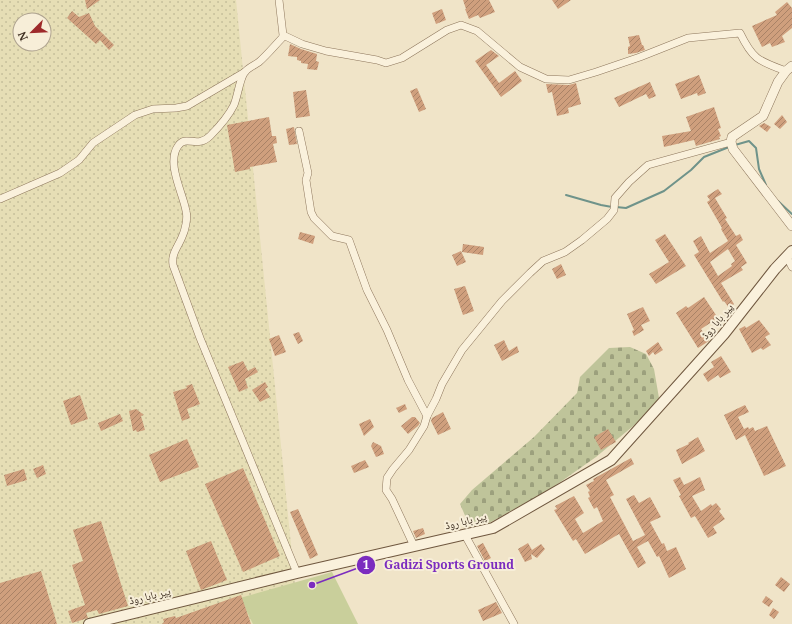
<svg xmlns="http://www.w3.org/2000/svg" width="792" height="624" font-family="Georgia,'Noto Naskh Arabic',serif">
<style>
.farmland{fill:url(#farmland-dots);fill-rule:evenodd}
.cemetery{fill:url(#cemetery-stones)}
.garden{fill:#c9cf9b}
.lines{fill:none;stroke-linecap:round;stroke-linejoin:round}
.stream{stroke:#6f938a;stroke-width:2}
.building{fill:url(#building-hatch);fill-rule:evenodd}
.minor-casing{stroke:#8d765c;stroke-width:8}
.tertiary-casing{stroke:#8d765c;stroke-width:10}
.secondary-casing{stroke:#6f573f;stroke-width:12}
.minor{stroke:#faf1dc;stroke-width:7}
.tertiary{stroke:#faf1dc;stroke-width:9}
.secondary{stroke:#faf1dc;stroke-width:10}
.labels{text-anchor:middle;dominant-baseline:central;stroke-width:4;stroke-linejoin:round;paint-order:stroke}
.street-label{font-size:11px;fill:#3d2e20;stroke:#f7eed8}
.leader{fill:none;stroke:#7b2cbf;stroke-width:1.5}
.callout-dot{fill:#7b2cbf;stroke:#f7eed8;stroke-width:1.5}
.mark-label{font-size:12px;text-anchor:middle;font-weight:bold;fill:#fff}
.callout-label{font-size:12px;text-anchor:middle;font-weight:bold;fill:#7b2cbf;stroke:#f7eed8;stroke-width:4;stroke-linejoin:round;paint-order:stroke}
</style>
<defs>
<pattern id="farmland-dots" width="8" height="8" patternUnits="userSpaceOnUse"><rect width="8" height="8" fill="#e6deb5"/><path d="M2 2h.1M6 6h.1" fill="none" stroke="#c6bf9b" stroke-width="1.8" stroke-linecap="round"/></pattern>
<pattern id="cemetery-stones" width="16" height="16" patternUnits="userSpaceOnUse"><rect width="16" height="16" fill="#bfc49a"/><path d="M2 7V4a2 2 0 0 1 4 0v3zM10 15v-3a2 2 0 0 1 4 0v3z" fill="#9ca07d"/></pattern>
<pattern id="building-hatch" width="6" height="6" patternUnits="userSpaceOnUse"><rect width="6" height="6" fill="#cf9f7d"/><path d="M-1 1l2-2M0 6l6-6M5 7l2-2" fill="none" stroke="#a98266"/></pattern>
</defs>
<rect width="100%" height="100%" fill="#f0e4c8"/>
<path class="farmland" d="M0 0H236L299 624H0ZM20 20H44V44H20Z"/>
<polygon class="cemetery" points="630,347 646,354 654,369 659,398 644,417 596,457 549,490 489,523 470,527 460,504 472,490 534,437 577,393 580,377 609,348"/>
<polygon class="garden" points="332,572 358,624 253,624 240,598"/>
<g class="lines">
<g class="stream">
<polyline points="735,145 749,141 756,148 759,169 766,185"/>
<polyline points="566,195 601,205 612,207"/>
<polyline points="778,201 792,214"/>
<polyline points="616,207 626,208 664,191 691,170 704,157 729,147"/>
</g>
</g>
<g class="building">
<polygon points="85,0 100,0 87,9"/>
<polygon points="463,0 489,0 495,12 480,18 478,15 469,19 465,9 466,9"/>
<polygon points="552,0 571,0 558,9"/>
<polygon points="787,2 792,8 792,28 782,36 785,42 772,47 770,43 762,47 752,26 777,15 775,12"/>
<polygon points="442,9 446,20 436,24 432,13"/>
<polygon points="72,11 79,17 89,13 95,26 114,45 109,50 100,40 96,44 67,18"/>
<polygon points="639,35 642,45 643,45 645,50 636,53 628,54 628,47 630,46 628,37"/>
<polygon points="290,44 301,49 317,54 316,61 319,62 317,70 307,69 308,64 301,63 301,61 297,60 297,57 288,56"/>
<polygon points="491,50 499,56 486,65 499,83 515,71 522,81 501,97 475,61"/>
<polygon points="699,75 706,93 698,96 697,93 681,99 675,84"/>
<polygon points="650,82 656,96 649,99 646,94 619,107 614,98"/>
<polygon points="576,83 581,104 568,108 569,113 557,116 552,92 548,93 546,84 569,85"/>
<polygon points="417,88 426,109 419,112 410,91"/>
<polygon points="306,90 310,116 296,118 293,92"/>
<polygon points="714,107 721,128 718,129 721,136 719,137 720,139 696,146 694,140 664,147 662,136 691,131 686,117"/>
<polygon points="782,115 787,122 780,129 774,124"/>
<polygon points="269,117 272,136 276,136 277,143 273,144 277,162 250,167 250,169 235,172 227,125"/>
<polygon points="764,123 771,127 767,132 759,126"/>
<polygon points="294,127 297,144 289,145 286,129"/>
<path d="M718 189 722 194 715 198 727 218 725 219 736 236 740 234 743 240 736 245 747 263 741 267 743 270 721 283 734 304 729 308 724 301 723 302 694 255 699 252 693 241 701 236 710 253 728 241 721 229 722 228 707 202 710 200 707 196ZM728 249 735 261 731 264 732 266 718 276 710 262Z"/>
<polygon points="300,232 315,236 313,244 298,239"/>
<polygon points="665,234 686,266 656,284 649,274 669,262 655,240"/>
<polygon points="463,244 484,247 483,255 462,252"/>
<polygon points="461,251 466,262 457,266 452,255"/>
<polygon points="561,264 566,275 557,279 552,269"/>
<polygon points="465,286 474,311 463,315 454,289"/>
<polygon points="704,297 718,318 701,329 709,341 698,348 676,313 686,306 688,308"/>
<polygon points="643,307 650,321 641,325 644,330 634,336 632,331 634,330 627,314"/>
<polygon points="759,320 770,334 765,337 771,345 763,350 761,348 752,353 739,329 745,326 746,328"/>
<polygon points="299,332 303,341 298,344 293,334"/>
<polygon points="279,335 286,352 275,356 269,339"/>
<polygon points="504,340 509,351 517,346 519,352 502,361 494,345"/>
<polygon points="658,342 663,350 655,355 653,352 649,356 646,351"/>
<polygon points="721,356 731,372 720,378 718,375 708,382 703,374 714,367 711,362"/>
<polygon points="243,361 248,371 255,367 258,372 245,379 248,388 239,392 228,367"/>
<polygon points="265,382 268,387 265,389 270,397 260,402 252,390"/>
<polygon points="192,384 200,404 187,409 190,418 182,421 173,392 187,388 186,386"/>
<polygon points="80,395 88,419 71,425 63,401"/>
<polygon points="405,404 407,409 399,413 396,408"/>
<polygon points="745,405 749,412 738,417 744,429 748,427 749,429 753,427 755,431 767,426 786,466 764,476 745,435 736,440 724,415"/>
<polygon points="136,409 144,415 141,416 145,430 137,432 136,430 133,431 129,411"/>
<polygon points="443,412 451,429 438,435 431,421 432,418"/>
<polygon points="120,414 123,421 101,431 98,423"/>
<polygon points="412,417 415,417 420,423 418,426 408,434 401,426"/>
<polygon points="370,419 374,427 364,436 359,424"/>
<polygon points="608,429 616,442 601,450 594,437"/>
<polygon points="698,437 705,451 682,464 676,450 689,444 688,443"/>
<polygon points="187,439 199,467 160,482 149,455"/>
<polygon points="373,442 381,446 384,454 376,457 371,446"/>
<polygon points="631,458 634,464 606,480 614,495 610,497 633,541 645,535 644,533 626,499 634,495 639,503 650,497 661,517 650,522 662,544 664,543 667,551 676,547 686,569 669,578 659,556 657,557 648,541 637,547 646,563 638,568 619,534 585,554 576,539 573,541 554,510 557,509 555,506 574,496 584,513 575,519 583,533 603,521 597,507 594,509 588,498 590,497 588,492 590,491 586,485 594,481 593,479"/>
<polygon points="365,460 369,467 354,473 351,466"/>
<polygon points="43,465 46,474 37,478 33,469"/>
<polygon points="243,468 280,556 243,572 205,484"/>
<polygon points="24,469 27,480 7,486 4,475"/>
<polygon points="680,477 684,485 700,477 705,490 692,496 701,511 711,504 712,506 716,503 721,509 719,511 725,519 713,527 717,533 708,538 695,516 691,518 679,496 681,495 673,480"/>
<polygon points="298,509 318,555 310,559 290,512"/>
<polygon points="101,521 128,606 99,614 97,610 86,613 88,618 72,623 68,611 85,605 72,565 83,561 73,530"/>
<polygon points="423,528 425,534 416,538 413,531"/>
<polygon points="211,541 227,580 201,590 186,551"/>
<polygon points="483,543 491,558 485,561 477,546"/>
<polygon points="528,543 532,550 541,544 545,549 537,558 531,554 532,559 525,562 518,549"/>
<polygon points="41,571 57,624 0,624 0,583"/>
<polygon points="781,577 790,584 784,592 775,585"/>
<polygon points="241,595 251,624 162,624 164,622 163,619 175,616 176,618"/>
<polygon points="766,596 773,601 769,607 762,602"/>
<polygon points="496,602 502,613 483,621 478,610"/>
<polygon points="773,608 779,612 774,619 769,615"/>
</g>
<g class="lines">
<g class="minor-casing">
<g id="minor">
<path d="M279 0 283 35 302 44 326 51 377 60 386 63 402 58 447 30 461 25 477 31 520 67 546 79 569 80 596 72 640 57 688 38 740 33C753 60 759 61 786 71"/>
<path d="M284 36C276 44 268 54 259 62 255 65 247 68 244 73 239 82 238 95 234 105 228 117 219 127 210 136 197 149 186 134 178 146 166 163 183 193 186 211 188 218 185 231 182 237 178 247 171 254 173 265L200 338 297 573"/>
<polyline points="299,131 308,173 306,180 311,212 314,218 332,236 349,240 367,290 387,330 408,380 427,416"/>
<polyline points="0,199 60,173 79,160 93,143 135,115 153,109 176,108 187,106 245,72"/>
<polyline points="787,257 792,267"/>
<polyline points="465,535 514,624"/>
<polyline points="414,546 392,499 386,490 387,478 393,469 409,450 424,426 427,416 436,399 442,384 462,350 502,301 530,273 543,261 565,252 582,240 607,219 614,210 615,198 629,182 648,165 731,142"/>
</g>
</g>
<g class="tertiary-casing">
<polyline id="tertiary" points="792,66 786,71 778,82 763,116 732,137 731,142 733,149 792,226"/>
</g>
<g class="secondary-casing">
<polyline id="secondary" points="89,624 297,573 493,528 611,460 724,334 775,269 792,251"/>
</g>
<use href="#minor" class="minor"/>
<use href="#tertiary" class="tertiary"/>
<use href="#secondary" class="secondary"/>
</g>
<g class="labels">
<g class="street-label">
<text transform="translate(718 322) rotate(-50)">پیر بابا روڈ</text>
<text transform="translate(466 522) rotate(-14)">پیر بابا روڈ</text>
<text transform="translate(150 597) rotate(-14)">پیر بابا روڈ</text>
</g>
</g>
<path class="leader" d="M312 585L366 565"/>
<g class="callout-dot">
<circle cx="312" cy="585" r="4"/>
<circle cx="366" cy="565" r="10"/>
</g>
<g class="mark-label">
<text x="366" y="569">1</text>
</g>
<g class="callout-label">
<text x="449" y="569">Gadizi Sports Ground</text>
</g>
<g transform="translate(32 32) rotate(246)"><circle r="19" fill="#f7eed8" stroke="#ada18e"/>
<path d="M0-3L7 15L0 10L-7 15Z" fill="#9e2a2b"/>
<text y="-6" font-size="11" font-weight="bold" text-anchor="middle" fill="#3d2e20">N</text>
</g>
</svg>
